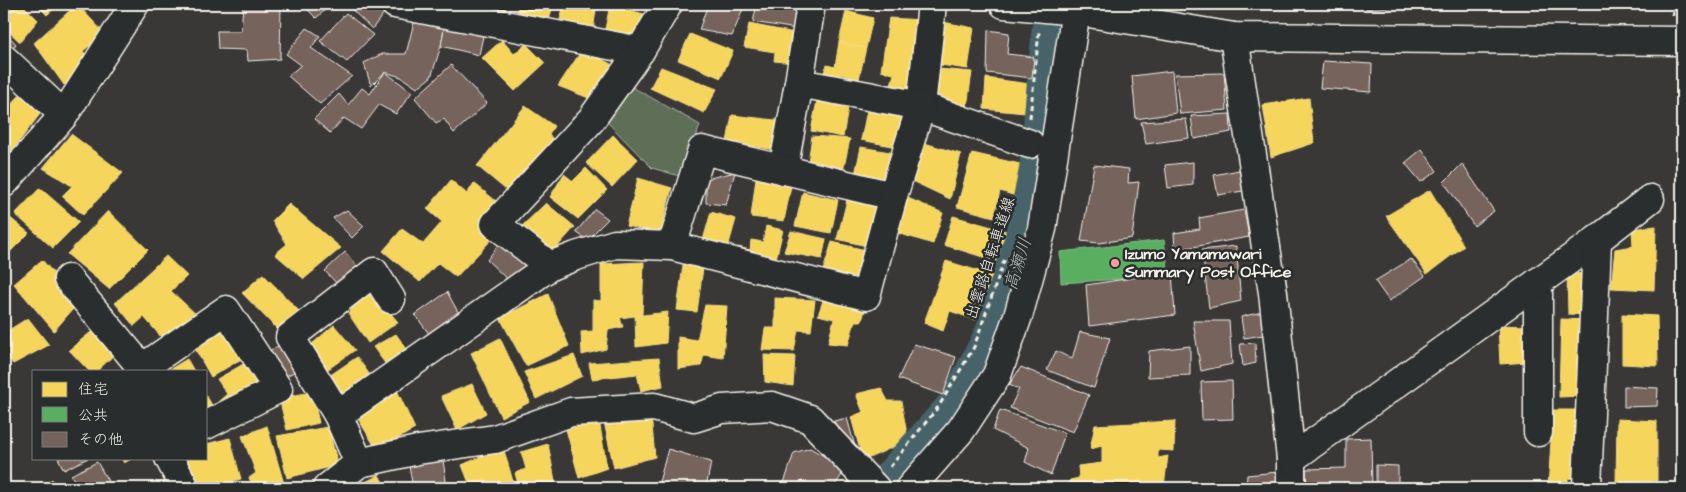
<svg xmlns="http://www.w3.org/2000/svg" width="1686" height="492" font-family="'Architects Daughter','Klee One',sans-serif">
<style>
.green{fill:#5e6e57;stroke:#a9b0a0}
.homes{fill:#f6d55c;stroke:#f5dd86}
.public{fill:#5aae61;stroke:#88c28a}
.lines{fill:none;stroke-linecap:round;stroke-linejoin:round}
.river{stroke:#466369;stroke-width:44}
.building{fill:#74635c;stroke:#f4f1e8}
.minor-casing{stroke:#f4f1e8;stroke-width:31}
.path{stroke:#f4f1e8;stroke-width:3;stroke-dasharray:5 4;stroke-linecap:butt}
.minor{stroke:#2a2d2e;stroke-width:28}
.poi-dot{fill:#ff9aa2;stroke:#2a2d2e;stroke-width:2}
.labels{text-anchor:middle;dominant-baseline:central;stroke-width:5;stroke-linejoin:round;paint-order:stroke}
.poi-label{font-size:16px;font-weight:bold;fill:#f4f1e8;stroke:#2a2d2e;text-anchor:start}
.street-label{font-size:16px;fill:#f4f1e8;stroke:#2a2d2e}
.water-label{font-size:18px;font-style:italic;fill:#aeb8b5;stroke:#2a2d2e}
</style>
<rect width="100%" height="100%" fill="#393837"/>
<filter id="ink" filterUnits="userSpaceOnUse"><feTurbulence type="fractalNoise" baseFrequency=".02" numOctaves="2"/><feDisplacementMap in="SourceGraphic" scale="10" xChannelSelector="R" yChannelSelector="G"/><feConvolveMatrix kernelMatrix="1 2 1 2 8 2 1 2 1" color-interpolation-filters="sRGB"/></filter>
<g filter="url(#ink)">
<polygon class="green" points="627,84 700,125 683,177 652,168 605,120"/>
<g class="homes">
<polygon points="4,4 22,4 38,20 20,42 4,27"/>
<polygon points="36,4 59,4 47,15"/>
<polygon points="77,4 105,34 83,51 90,60 64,85 34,43"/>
<polygon points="467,4 506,4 505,12"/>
<polygon points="519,4 553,4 548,25 515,19"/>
<polygon points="564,4 597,4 593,30 559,24"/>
<polygon points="610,5 644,14 640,39 604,34"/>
<polygon points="846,11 873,18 866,48 839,42"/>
<polygon points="889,18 922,20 909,92 890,88 894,74 881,71"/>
<polygon points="943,22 974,28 968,69 940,65"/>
<polygon points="749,24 800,34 795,63 774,61 775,52 744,47"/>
<polygon points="690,34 733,51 721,78 678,60"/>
<polygon points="502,40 514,54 526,44 545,63 515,91 482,58"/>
<polygon points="839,42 866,48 859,79 840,74 838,82 821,79 827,65 835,67"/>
<polygon points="582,50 611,64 594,100 558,86"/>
<polygon points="661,67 717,89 704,113 650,88"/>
<polygon points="939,69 972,72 967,107 937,101"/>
<polygon points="986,78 1030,84 1025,113 984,109"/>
<polygon points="21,94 40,114 8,156 4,152 4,112"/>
<polygon points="1309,98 1314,143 1271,157 1263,105"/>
<polygon points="817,101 848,108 843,137 811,131"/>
<polygon points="525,106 554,126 549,134 554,141 536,158 541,162 511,194 477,166"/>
<polygon points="867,110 902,117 896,147 861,140"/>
<polygon points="732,115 783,121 776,150 727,142"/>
<polygon points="71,134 123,173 83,215 62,196 72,186 43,168"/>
<polygon points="613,135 638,159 612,187 586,163"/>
<polygon points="812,136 850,139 842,176 807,169"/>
<polygon points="921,142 961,154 950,199 912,181"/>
<polygon points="861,147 890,152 887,184 854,179"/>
<polygon points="972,153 1029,166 1022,198 1000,191 994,217 957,207"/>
<polygon points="586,168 607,190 578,219 550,197 564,174 573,181"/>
<polygon points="638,178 672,188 660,233 626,226"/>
<polygon points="756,178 791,186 784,221 751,217"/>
<polygon points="451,180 467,194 474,183 502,206 496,235 456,277 438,263 420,282 383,251 402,229 423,244 442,222 427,209"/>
<polygon points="40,188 79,222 53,248 15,214"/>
<polygon points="1430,190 1464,246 1427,274 1386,216"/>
<polygon points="803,192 838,200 831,233 795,226"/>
<polygon points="903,196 943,213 933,244 891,231"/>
<polygon points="847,200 882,208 871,247 837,239"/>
<polygon points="546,203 575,227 549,256 517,231"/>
<polygon points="289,204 341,248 304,279 275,254 287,244 272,221"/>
<polygon points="108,211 148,250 109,289 67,254"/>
<polygon points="711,212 736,219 727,251 701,247"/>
<polygon points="4,213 29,233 4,258"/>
<polygon points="953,216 1006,231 996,261 944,245"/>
<polygon points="766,226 783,230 774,267 735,258 738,247 750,250 751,240 763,242"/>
<polygon points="1656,226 1654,290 1611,288 1615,249 1633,246 1632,229"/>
<polygon points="791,231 826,239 822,259 784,252"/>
<polygon points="832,242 870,251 859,285 822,274"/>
<polygon points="166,256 187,276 171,291 199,317 167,344 144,317 134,326 115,303"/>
<polygon points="42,260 79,302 54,331 14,284"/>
<polygon points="946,261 992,275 976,320 950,311 943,331 924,323"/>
<polygon points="644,262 642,315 620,318 623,327 608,330 606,349 582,355 581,332 593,331 593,300 601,301 601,264"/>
<polygon points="683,265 703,268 697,312 677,310"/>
<polygon points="1591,272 1589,315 1568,314 1567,275"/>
<polygon points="263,274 299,311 278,330 242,293"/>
<polygon points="371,290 398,322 368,343 348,313"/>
<polygon points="548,294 569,346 526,366 500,318"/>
<polygon points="825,295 866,306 862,321 855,321 848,345 828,343 834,319 818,315"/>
<polygon points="775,298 815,300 811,331 798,330 794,351 762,350 765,328 775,328"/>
<polygon points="705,305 727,306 723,358 704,355 701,366 678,369 678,337 697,340"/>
<polygon points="668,312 666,343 636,347 635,316"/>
<polygon points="1622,314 1657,316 1658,366 1622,364"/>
<polygon points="28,318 49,345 13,364 4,352 4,333"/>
<polygon points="1561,319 1589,320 1585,396 1559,397"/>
<polygon points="334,325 355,350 327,370 312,344"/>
<polygon points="1498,325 1530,326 1528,362 1500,364"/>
<polygon points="96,328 116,353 97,371 89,371 69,350"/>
<polygon points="223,328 243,358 211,377 194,347"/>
<polygon points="396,334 411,355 390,370 373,347"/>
<polygon points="500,338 530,402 501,417 471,353"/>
<polygon points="574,355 582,376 536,399 524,372"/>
<polygon points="764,355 795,356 793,386 765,382"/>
<polygon points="357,357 372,378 346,398 329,376"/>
<polygon points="659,358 663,386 641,391 637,374 592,379 589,363"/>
<polygon points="187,359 194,371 167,371"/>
<polygon points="247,362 263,391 223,411 218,402 227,394 217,379"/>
<polygon points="472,384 486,413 457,430 441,396"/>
<polygon points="396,388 415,429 377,450 354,412"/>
<polygon points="881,388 888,401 901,401 908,440 863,461 851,417 863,412 856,394"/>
<polygon points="312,392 319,423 287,430 279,398"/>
<polygon points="206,395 217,414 206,419"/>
<polygon points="1553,410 1585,410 1581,480 1568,478 1568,488 1548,488"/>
<polygon points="651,415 655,457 614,468 604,422"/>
<polygon points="1617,419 1657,421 1657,481 1616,483"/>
<polygon points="599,420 607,468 579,478 566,429"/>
<polygon points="1175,421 1174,451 1158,450 1158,458 1168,456 1164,486 1146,488 1066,488 1070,480 1079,478 1078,466 1102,463 1102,446 1090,449 1095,425"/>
<polygon points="267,426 285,487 284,488 254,488 249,478 256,473 242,436"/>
<polygon points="328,427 338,465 287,478 277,436"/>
<polygon points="230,438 241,479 233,481 236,488 196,488 182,460 188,458 206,458 206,444"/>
<polygon points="548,444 556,486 548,488 519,488 515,473 526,469 521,452"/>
<polygon points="503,447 515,488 471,488 462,465"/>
<polygon points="121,458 133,458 124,463"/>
<polygon points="379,475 386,488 354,488"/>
<polygon points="52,479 57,488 41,488"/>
</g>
<polygon class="public" points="1164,240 1168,269 1120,279 1061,283 1060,252"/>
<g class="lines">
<polyline class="river" points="887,488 960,406 997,334 1026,241 1041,171 1056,4"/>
</g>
<g class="building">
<polygon points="243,4 281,4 280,59 248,61 247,50 218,49 217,31 241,31"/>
<polygon points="302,4 332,4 316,18"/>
<polygon points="346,4 389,4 388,8 372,29"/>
<polygon points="708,4 745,4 732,36 699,30"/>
<polygon points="757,4 801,7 797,29 753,22"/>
<polygon points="1366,4 1400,4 1400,7 1366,9"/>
<polygon points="346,13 373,35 347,62 320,41"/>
<polygon points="415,18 445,23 441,46 431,77 417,88 401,77 385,72 371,86 364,63 382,54 406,54"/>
<polygon points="445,23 484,31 479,55 441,46"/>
<polygon points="307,28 320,36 311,48 352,76 320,104 288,76 301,65 286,54"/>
<polygon points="988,30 1009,33 1007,54 1034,57 1032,78 987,73"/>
<polygon points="6,33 16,44 8,55 4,50 4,35"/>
<polygon points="1323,61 1372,64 1371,92 1320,88"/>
<polygon points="451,65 487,103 454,133 444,119 436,123 415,98"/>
<polygon points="1172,71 1176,113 1136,119 1132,76"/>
<polygon points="385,72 412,92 396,114 379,105 361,129 344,118 330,133 314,119 339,94 348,105 362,88 370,94"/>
<polygon points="1224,73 1227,110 1180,114 1175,74"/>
<polygon points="1230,114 1231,132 1194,139 1191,116"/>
<polygon points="1186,119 1189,138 1146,144 1141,122"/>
<polygon points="1422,149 1437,171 1421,182 1405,163"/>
<polygon points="1193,162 1193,185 1168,188 1165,165"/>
<polygon points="1462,164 1494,211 1474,226 1444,182"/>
<polygon points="1094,165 1129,169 1128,183 1139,182 1132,238 1099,243 1081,241"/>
<polygon points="1239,170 1243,191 1218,195 1214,175"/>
<polygon points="735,172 726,205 706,203 706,179"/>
<polygon points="595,209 608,219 587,240 576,232"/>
<polygon points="347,210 364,226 352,238 333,218"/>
<polygon points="1244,210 1249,237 1175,250 1174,233 1200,229 1199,218"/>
<polygon points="503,239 536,265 514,286 487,260"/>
<polygon points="1236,246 1241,301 1209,308 1202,250"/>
<polygon points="345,252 358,267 338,285 325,271"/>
<polygon points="1411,259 1425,276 1389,301 1375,281"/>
<polygon points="1172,272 1175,315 1089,326 1086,285"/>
<polygon points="447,292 462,319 433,339 415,315"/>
<polygon points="1262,312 1263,335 1244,338 1241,317"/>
<polygon points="1193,321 1229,321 1232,364 1201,371"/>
<polygon points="1080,332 1110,338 1094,388 1047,370 1056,351 1072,359"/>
<polygon points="284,343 302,368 284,377 267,352"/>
<polygon points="1255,343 1256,363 1243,366 1240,344"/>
<polygon points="914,344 956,357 943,395 898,379"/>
<polygon points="1190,346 1190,375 1148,377 1149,351"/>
<polygon points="1021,367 1089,395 1073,432 1010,408 1019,389 1009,385"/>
<polygon points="1232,381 1233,419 1202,420 1201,382"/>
<polygon points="1624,386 1658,388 1657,406 1624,407"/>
<polygon points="1000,410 1065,433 1051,475 1025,462 1029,448 993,430"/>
<polygon points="847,418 856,450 847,452 834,421"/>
<polygon points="1371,438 1372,488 1307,488 1306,469 1346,468 1346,439"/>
<polygon points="810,448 846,469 833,488 814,488 802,481 795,488 783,486 794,453"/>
<polygon points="668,449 711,462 706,488 666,488 667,486 659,482"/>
<polygon points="58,458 88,458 64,470"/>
<polygon points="443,460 447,488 413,488 409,466"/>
<polygon points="97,462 112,488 79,488 71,475"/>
<polygon points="1376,465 1398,466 1398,488 1376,488"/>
<polygon points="1278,472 1277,488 1246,488 1247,475"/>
</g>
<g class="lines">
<g class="minor-casing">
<g id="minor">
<polyline points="395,4 640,51"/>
<polyline points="932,4 921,106 1030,144"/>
<polyline points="1004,4 1077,11 1234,37 1682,41"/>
<polyline points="1234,37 1273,293 1291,459 1291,488"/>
<polyline points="4,59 64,115"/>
<polyline points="783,170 799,83"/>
<polyline points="4,183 64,115 135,4"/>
<polyline points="672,246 702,150 893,196"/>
<polyline points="550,266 576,256 615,244 672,246 866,296 893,196 921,106 799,83 811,4"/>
<polyline points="68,279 142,368"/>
<polyline points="138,371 226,310 278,389 206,425"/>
<polyline points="338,415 290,337 374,272 391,299"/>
<polyline points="1538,432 1538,282"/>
<polyline points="169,458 185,488"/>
<polyline points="1291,459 1597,240 1650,199"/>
<polyline points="359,463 418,450 495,439 571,412 654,407 694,418 722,409 772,406 810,419 875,488"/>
<polyline points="327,488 359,463 338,415 550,266 495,224 591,120 640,51 668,4"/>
<polyline points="910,488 961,430 997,375 1019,313 1042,229 1077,4"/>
<polyline points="1587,488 1597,240"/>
</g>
</g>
<g class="path">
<polyline points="1673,16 1673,4"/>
<polyline points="1030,118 1039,32"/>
<polyline points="890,467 939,406 974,347 1005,258"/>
</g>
<use href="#minor" class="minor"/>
</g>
</g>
<circle class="poi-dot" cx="1115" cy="263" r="5"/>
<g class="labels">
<g class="poi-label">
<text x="1125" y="254">Izumo Yamamawari<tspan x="1125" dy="18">Summary Post Office</tspan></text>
</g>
<g class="street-label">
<text transform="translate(990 258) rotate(-72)">出雲路自転車道線</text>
</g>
<g class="water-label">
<text transform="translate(1018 264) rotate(-73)">高瀬川</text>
</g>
</g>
<rect width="1686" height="492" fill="none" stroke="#2a2d2e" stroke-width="20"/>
<rect x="10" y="10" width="1666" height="472" fill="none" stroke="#f4f1e8" stroke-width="2" filter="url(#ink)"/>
<rect x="32" y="370" width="175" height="90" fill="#2a2d2e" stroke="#7b7b78"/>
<rect x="42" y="382" width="25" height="15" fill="#f6d55c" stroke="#7b7b78"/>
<text x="78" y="394" font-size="15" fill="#f4f1e8">住宅</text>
<rect x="42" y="407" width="25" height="15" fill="#5aae61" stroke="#7b7b78"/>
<text x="78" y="420" font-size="15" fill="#f4f1e8">公共</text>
<rect x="42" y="432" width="25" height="15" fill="#74635c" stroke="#7b7b78"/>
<text x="78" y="444" font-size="15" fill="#f4f1e8">その他</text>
</svg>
